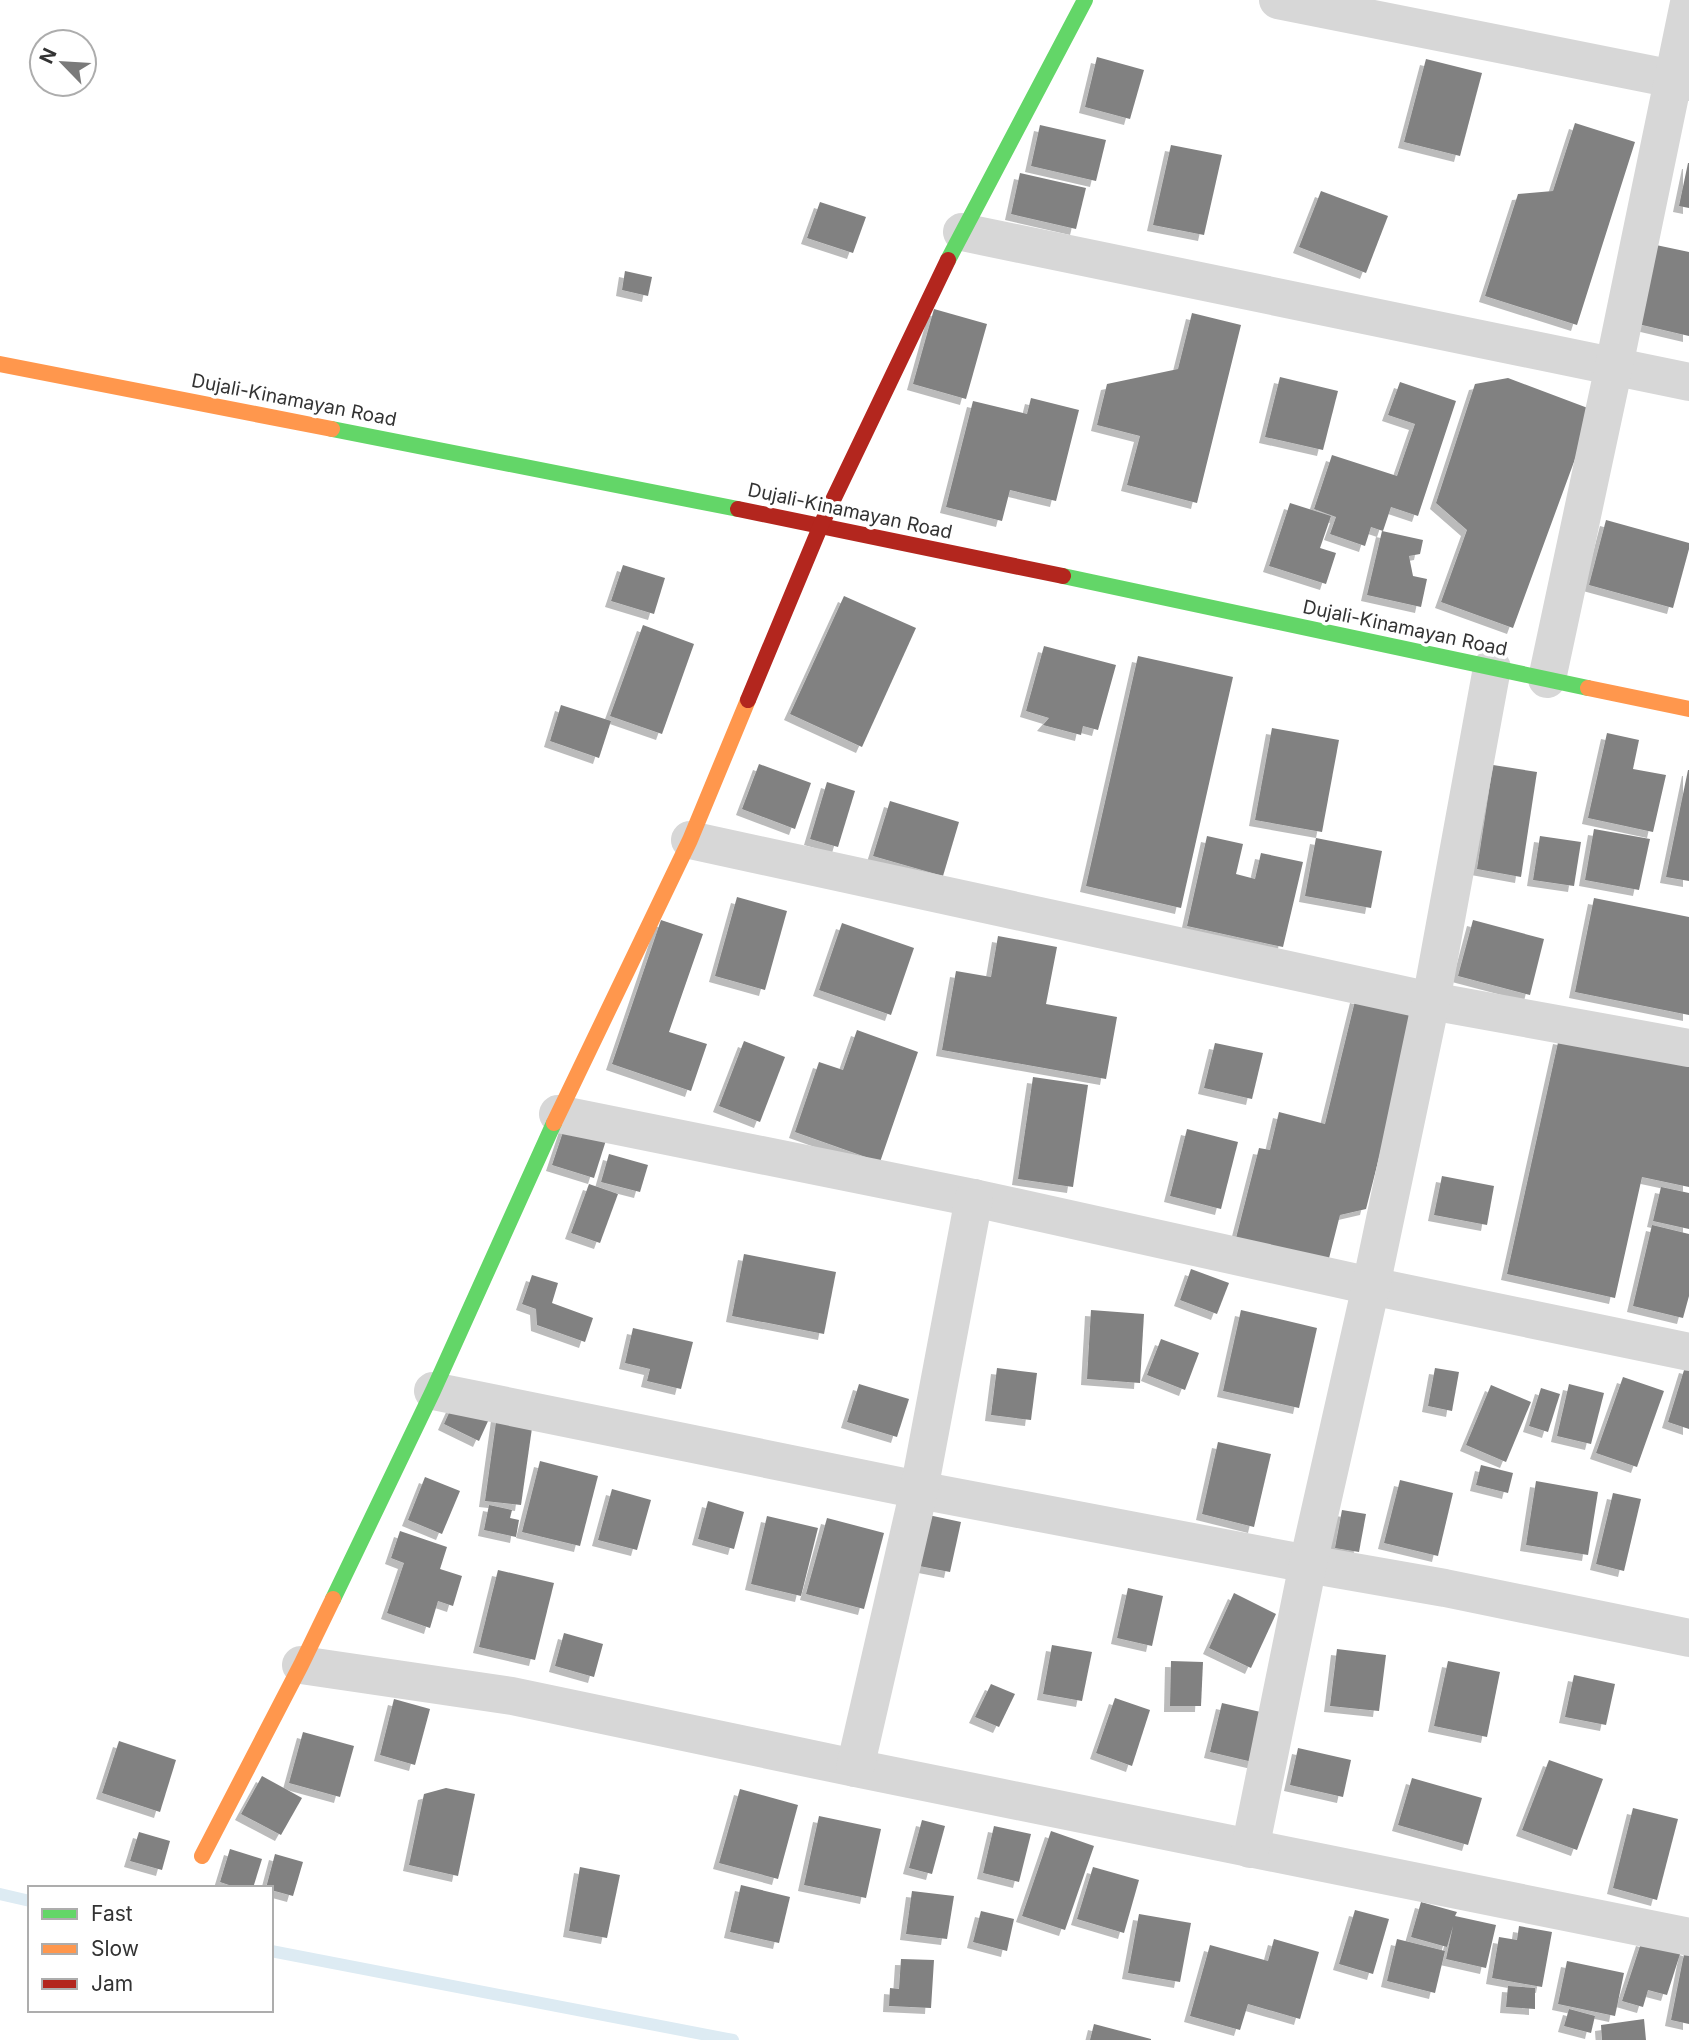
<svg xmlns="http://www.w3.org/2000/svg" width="1689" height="2040" font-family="Inter,sans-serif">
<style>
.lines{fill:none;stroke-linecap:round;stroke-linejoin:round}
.stream{stroke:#ddebf3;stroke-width:12}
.building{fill:#818181;filter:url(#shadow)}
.street{stroke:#d7d7d7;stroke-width:38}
.fast{stroke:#63d668;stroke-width:16}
.slow{stroke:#ff974d;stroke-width:16}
.jam{stroke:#b3261e;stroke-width:16}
.labels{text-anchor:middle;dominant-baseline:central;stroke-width:7;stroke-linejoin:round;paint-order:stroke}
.street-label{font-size:19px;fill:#333;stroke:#fff}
</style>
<defs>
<filter id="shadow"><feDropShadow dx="-6" dy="6" stdDeviation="0" flood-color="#0004"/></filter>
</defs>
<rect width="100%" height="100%" fill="#fff"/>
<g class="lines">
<g class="stream">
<polyline points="0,1894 30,1901"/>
<polyline points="271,1951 733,2040"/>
</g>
</g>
<g class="building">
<polygon points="1097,57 1144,70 1130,119 1085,107"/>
<polygon points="1426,59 1482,73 1460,156 1404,142"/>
<polygon points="1575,123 1635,142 1577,325 1485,296 1518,194 1553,191"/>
<polygon points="1040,125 1106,140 1096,181 1031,166"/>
<polygon points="1171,145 1222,155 1204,235 1153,225"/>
<polygon points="1688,163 1689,163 1689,208 1679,206"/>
<polygon points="1020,173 1086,188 1076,229 1011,214"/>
<polygon points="1321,191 1388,216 1366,273 1299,247"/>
<polygon points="820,202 866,217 853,253 807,238"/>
<polygon points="1656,245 1689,252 1689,336 1638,324"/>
<polygon points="625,271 652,277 648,296 622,290"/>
<polygon points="934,309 987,324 966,399 913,384"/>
<polygon points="1192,313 1241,325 1197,503 1127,485 1140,436 1097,425 1107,384 1178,369"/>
<polygon points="1280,377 1338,391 1323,450 1265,437"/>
<polygon points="1508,378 1593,410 1513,628 1441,602 1467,530 1436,503 1475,384"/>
<polygon points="1400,382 1456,401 1418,516 1391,507 1383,531 1371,527 1365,546 1330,534 1336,517 1314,509 1332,455 1397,476 1415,424 1388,415"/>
<polygon points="1031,398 1079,410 1056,501 1010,490 1002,521 946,507 973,401 1027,414"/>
<polygon points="1290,503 1331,516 1320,548 1336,553 1326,584 1269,566"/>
<polygon points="1606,520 1689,543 1689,549 1673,608 1589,585"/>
<polygon points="1382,531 1423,540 1420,554 1409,556 1413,576 1427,579 1421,607 1367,595"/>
<polygon points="623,565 665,578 654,614 611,601"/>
<polygon points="844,596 916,628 862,747 790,714"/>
<polygon points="643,625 694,644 662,734 610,716"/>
<polygon points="1044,646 1116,665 1098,730 1083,726 1081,735 1043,725 1049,718 1026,711"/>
<polygon points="1138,656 1233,677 1181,908 1086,886"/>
<polygon points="561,705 611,721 599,758 550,741"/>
<polygon points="1272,728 1339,740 1322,832 1255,820"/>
<polygon points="1607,733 1639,740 1633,769 1666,775 1653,832 1588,818"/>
<polygon points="759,764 811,783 795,829 742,809"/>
<polygon points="1493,765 1537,772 1521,877 1477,869"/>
<polygon points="1688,770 1689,770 1689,881 1666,877"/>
<polygon points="827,782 855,791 838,847 810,839"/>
<polygon points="890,801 959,822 943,876 873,856"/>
<polygon points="1594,829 1650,839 1639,890 1585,880"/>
<polygon points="1207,836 1243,844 1236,874 1255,879 1261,853 1303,862 1283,947 1187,926"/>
<polygon points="1540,836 1581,842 1574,886 1533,880"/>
<polygon points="1316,838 1382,851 1371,908 1305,896"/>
<polygon points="737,897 787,911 765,990 715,976"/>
<polygon points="1594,898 1689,917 1689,1015 1575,992"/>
<polygon points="661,920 703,934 669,1032 707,1044 691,1091 612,1064"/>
<polygon points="1473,920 1544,939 1530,995 1458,976"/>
<polygon points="842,923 914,948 891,1015 819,990"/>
<polygon points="998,936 1057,947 1046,1004 1117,1017 1106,1079 942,1050 956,971 991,977"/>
<polygon points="1356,997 1416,1012 1366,1209 1340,1215 1326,1270 1234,1246 1259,1148 1270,1150 1279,1112 1325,1124"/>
<polygon points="857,1030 918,1052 880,1162 795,1132 819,1062 843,1070"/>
<polygon points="1559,1038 1689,1066 1689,1187 1642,1177 1615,1298 1507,1274"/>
<polygon points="744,1041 785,1057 760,1122 719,1106"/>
<polygon points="1215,1043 1263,1053 1252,1099 1204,1088"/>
<polygon points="1033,1077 1088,1085 1073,1187 1018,1179"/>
<polygon points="567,1120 608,1134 594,1178 552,1165"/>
<polygon points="1187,1129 1238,1142 1221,1209 1170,1196"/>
<polygon points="609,1154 648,1165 640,1192 601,1182"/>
<polygon points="1442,1176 1494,1186 1487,1225 1434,1215"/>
<polygon points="589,1184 618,1194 600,1243 571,1233"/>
<polygon points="1661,1187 1689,1193 1689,1229 1653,1221"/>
<polygon points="1652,1225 1689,1234 1689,1296 1683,1318 1633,1306"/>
<polygon points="744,1254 836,1272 824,1334 732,1316"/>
<polygon points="1191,1269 1229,1283 1217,1314 1180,1300"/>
<polygon points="532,1275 558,1283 552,1303 593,1318 585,1342 537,1325 536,1309 522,1304"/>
<polygon points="1091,1310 1144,1314 1140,1383 1087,1379"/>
<polygon points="1241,1310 1317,1328 1299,1408 1223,1391"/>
<polygon points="633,1328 693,1342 681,1389 647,1381 650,1369 625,1363"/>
<polygon points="1161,1339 1199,1353 1185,1390 1147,1375"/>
<polygon points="1685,1367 1689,1368 1689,1429 1668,1422"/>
<polygon points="997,1368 1037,1373 1031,1420 991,1415"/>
<polygon points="1435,1368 1459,1372 1452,1411 1428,1406"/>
<polygon points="1623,1377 1664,1391 1637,1467 1596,1453"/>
<polygon points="859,1384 909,1399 897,1437 847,1422"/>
<polygon points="1569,1384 1604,1393 1591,1444 1557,1436"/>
<polygon points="1491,1385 1531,1402 1506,1462 1466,1445"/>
<polygon points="1541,1388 1560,1394 1548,1432 1529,1426"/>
<polygon points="454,1402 489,1419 479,1441 444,1424"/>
<polygon points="497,1415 533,1421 521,1505 485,1501"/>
<polygon points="1218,1442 1271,1454 1254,1527 1202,1514"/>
<polygon points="540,1461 598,1476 580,1546 522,1532"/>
<polygon points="1481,1465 1513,1473 1508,1493 1476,1485"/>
<polygon points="425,1477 460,1491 442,1534 408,1520"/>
<polygon points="1400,1480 1453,1493 1438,1556 1384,1543"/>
<polygon points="1536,1481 1598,1492 1588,1555 1526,1545"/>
<polygon points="612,1489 651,1500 637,1550 598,1540"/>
<polygon points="1613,1493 1641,1499 1624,1571 1596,1564"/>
<polygon points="708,1501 744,1512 734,1549 698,1539"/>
<polygon points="489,1505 512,1510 510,1518 519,1520 516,1537 484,1530"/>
<polygon points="1342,1510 1366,1514 1359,1552 1335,1548"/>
<polygon points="919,1513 961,1522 950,1572 909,1564"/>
<polygon points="767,1516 818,1528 801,1596 751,1584"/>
<polygon points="827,1518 884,1533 864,1609 806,1594"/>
<polygon points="400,1531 447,1547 440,1569 462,1576 453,1606 438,1601 430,1628 387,1613 404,1563 391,1558"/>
<polygon points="498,1570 554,1583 535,1660 479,1647"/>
<polygon points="1128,1588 1163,1596 1152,1646 1117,1638"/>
<polygon points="1234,1593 1276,1614 1251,1668 1209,1648"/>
<polygon points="564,1633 603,1644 594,1677 555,1666"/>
<polygon points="1052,1645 1092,1652 1082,1701 1043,1694"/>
<polygon points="1337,1649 1386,1655 1379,1711 1330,1706"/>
<polygon points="1171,1661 1203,1662 1201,1706 1170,1706"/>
<polygon points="1448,1661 1500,1672 1487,1737 1434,1726"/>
<polygon points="1574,1675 1615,1684 1606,1725 1565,1717"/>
<polygon points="991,1684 1015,1694 999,1727 975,1717"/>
<polygon points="1115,1698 1150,1710 1132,1766 1096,1753"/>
<polygon points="394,1699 430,1709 415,1765 380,1755"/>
<polygon points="1222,1703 1269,1714 1257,1763 1210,1752"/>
<polygon points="303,1732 354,1746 340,1797 289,1783"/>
<polygon points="119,1741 176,1760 160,1812 102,1793"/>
<polygon points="1298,1748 1351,1760 1343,1797 1290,1785"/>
<polygon points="1549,1760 1603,1779 1577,1850 1522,1830"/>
<polygon points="262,1776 302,1798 281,1835 241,1814"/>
<polygon points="1412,1778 1482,1798 1468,1845 1398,1825"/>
<polygon points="446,1788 475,1794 458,1876 409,1865 424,1794"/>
<polygon points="740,1789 798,1805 778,1879 719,1863"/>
<polygon points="1633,1808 1678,1819 1657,1900 1613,1888"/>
<polygon points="819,1816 881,1829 866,1898 804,1885"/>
<polygon points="922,1820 945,1826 932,1874 909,1868"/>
<polygon points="994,1826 1031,1834 1019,1882 983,1873"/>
<polygon points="1051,1831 1094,1846 1065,1930 1022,1916"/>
<polygon points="139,1832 170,1841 162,1870 130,1861"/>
<polygon points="230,1849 262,1859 253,1888 238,1888 220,1882"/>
<polygon points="275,1854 303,1862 293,1896 271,1890 271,1888 266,1888"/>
<polygon points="580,1867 620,1875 607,1938 569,1931"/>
<polygon points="1093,1867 1139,1880 1124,1933 1077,1919"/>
<polygon points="741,1885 790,1897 779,1943 730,1932"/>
<polygon points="912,1891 954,1896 947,1939 906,1934"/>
<polygon points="1421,1902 1457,1912 1455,1916 1496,1925 1486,1968 1446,1959 1453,1926 1447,1947 1411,1937"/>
<polygon points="1355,1910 1389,1919 1373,1974 1339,1964"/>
<polygon points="981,1911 1014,1919 1007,1951 973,1942"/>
<polygon points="1139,1914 1191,1923 1180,1982 1128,1973"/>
<polygon points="1519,1926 1552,1932 1542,1987 1492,1978 1499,1937 1517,1940"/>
<polygon points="1274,1939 1319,1952 1300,2019 1248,2004 1240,2030 1190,2016 1210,1945 1268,1961"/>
<polygon points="1397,1939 1445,1951 1435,1993 1387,1981"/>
<polygon points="1642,1940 1681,1951 1667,1995 1648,1990 1643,2007 1622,2001"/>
<polygon points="1685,1949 1689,1950 1689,2024 1671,2020"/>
<polygon points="901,1959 934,1960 931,2008 889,2006 890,1988 899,1989"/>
<polygon points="1567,1961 1624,1973 1615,2016 1558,2004"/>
<polygon points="1508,1986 1535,1988 1535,2009 1506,2007"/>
<polygon points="1569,2009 1595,2016 1591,2033 1564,2026"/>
<polygon points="1644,2019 1646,2040 1602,2040 1601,2025"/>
<polygon points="1094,2024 1151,2039 1151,2040 1090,2040"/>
</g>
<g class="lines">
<g class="street">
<polyline points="1278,0 1689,82"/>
<polyline points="962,232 1689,382"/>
<polyline points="1547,679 1614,366 1689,3"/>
<polyline points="690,840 1431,1001 1689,1048"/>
<polyline points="558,1114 974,1198 1371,1286 1689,1352"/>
<polyline points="433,1391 919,1490 1308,1564 1445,1588 1689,1638"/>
<polyline points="301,1665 512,1696 855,1768 1689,1937"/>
<polyline points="855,1768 919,1490 974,1198"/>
<polyline points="1250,1849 1308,1564 1371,1286 1431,1001 1492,668"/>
</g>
<g class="fast">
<polyline points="948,260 1085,0"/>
<polyline points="332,429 738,509"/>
<polyline points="1063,576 1588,688"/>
<polyline points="333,1599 433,1391 554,1123"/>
</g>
<g class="slow">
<polyline points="0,364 332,429"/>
<polyline points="1588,688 1689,709"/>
<polyline points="554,1123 690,840 748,700"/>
<polyline points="202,1856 301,1665 333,1599"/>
</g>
<g class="jam">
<polyline points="738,509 1063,576"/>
<polyline points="748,700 821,525 948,260"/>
</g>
</g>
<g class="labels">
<g class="street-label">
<text transform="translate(294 400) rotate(11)">Dujali-Kinamayan Road</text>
<text transform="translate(850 511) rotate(12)">Dujali-Kinamayan Road</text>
<text transform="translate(1405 628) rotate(12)">Dujali-Kinamayan Road</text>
</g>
</g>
<rect x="28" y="1886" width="245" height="126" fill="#ffffff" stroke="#adadad" stroke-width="2"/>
<rect x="42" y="1909" width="35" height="10" fill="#63d668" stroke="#adadad" stroke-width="2"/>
<text x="91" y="1921" font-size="21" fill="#333333">Fast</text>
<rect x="42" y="1944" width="35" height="10" fill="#ff974d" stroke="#adadad" stroke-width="2"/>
<text x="91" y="1956" font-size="21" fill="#333333">Slow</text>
<rect x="42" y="1979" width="35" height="10" fill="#b3261e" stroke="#adadad" stroke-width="2"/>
<text x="91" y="1991" font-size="21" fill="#333333">Jam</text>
<g transform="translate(63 63) rotate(295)"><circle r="33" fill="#ffffff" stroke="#adadad" stroke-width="2"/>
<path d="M0-5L12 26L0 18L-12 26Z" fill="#7a7a7a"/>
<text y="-10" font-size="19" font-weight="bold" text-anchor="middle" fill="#333333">N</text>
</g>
</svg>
